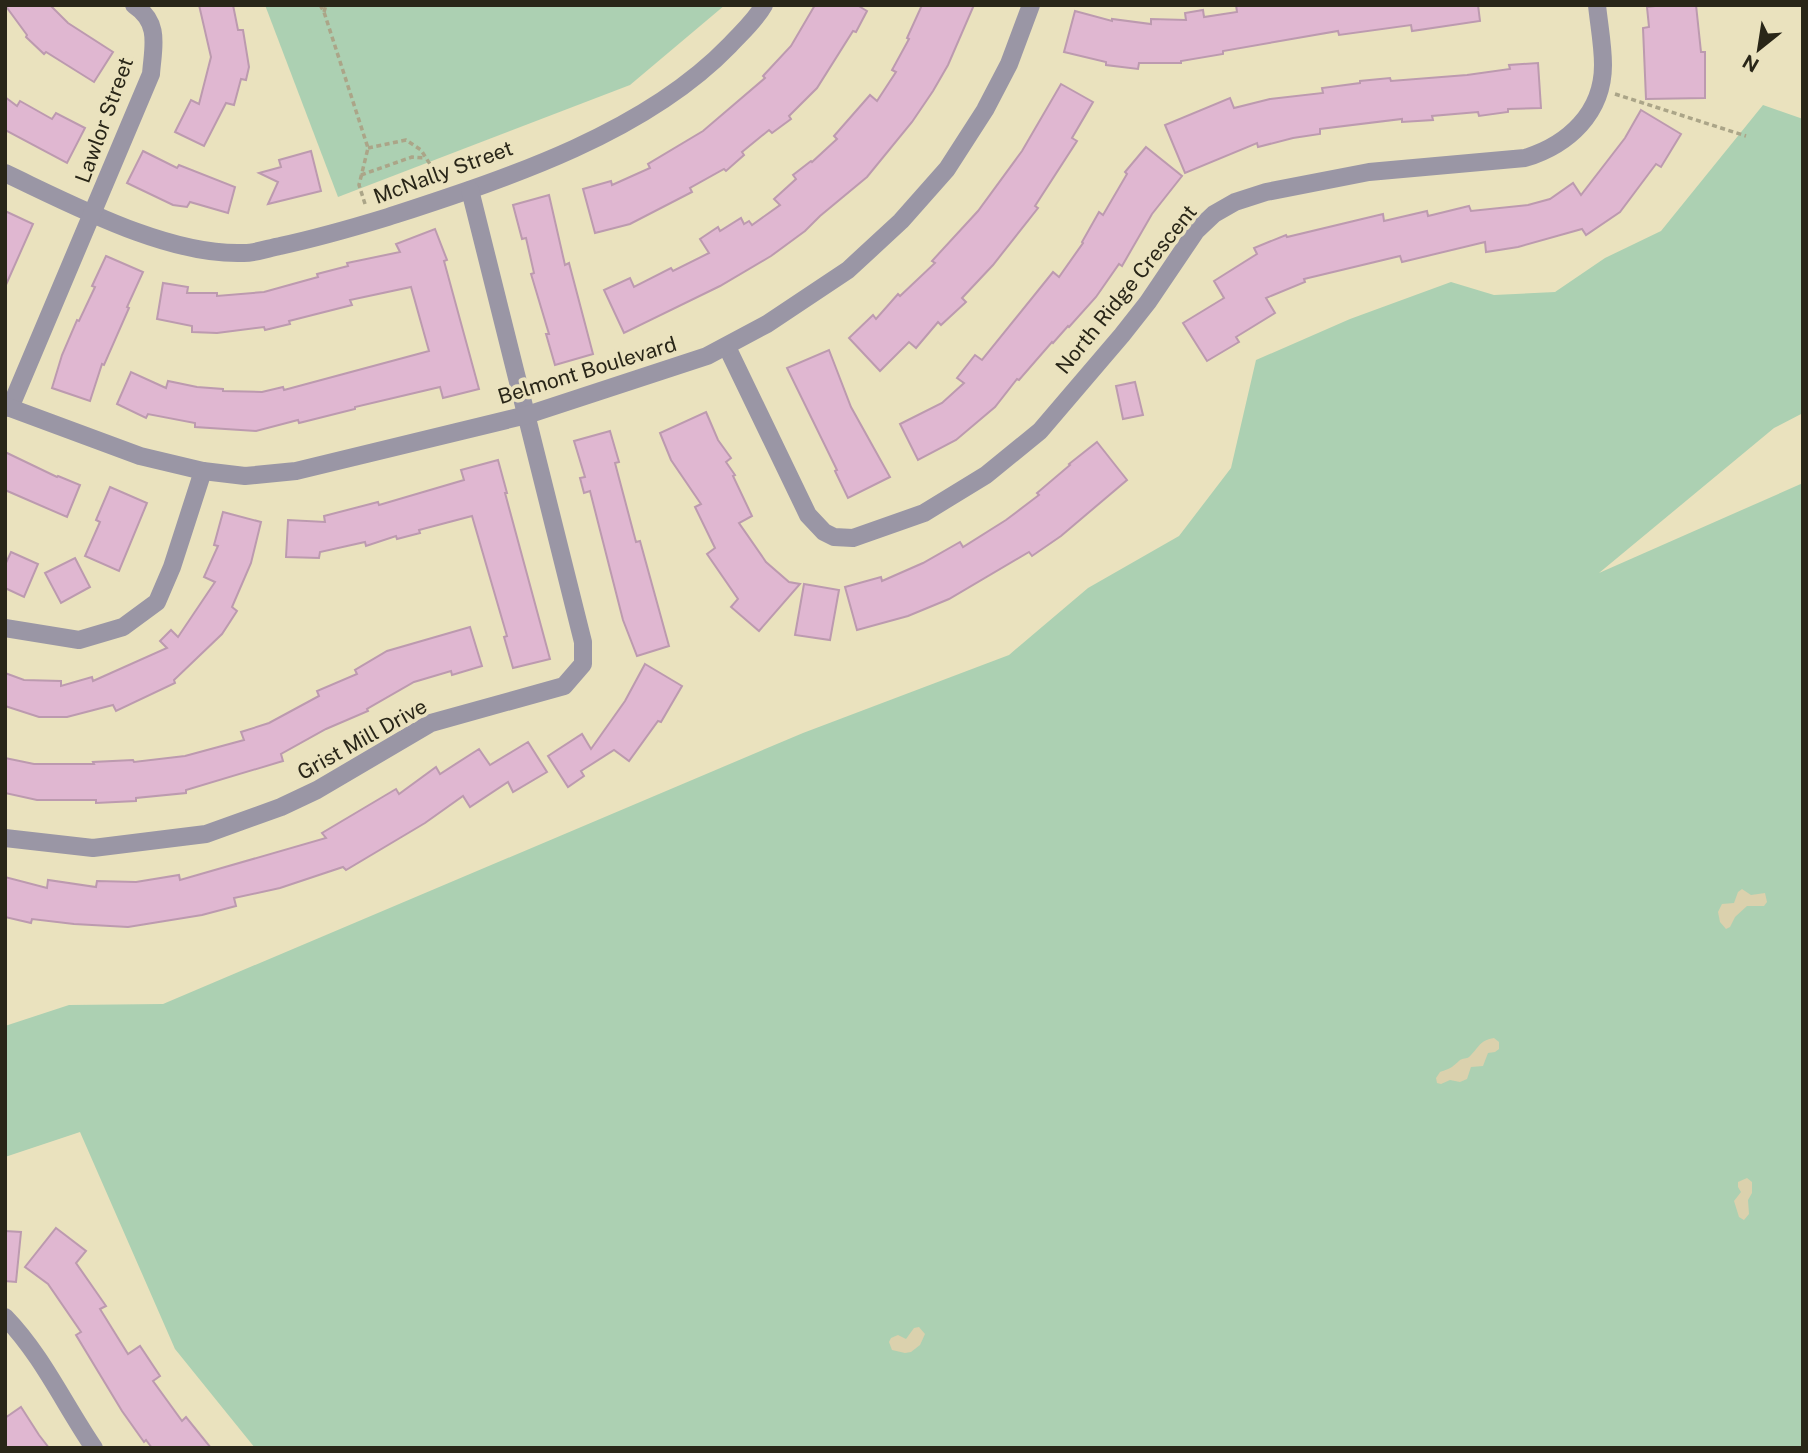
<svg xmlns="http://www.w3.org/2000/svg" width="1808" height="1453" font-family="'Public Sans',sans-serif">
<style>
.green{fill:#acd0b2}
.sand{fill:#dbd1ad}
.building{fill:#e0b7d1;stroke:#bc9aaf;stroke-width:2}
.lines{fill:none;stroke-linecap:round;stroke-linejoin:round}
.path{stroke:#aba588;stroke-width:3.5;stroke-dasharray:5 3.5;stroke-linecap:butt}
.minor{stroke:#9a96a5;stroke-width:18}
.tertiary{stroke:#9a96a5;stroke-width:18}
.labels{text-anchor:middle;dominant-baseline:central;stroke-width:7;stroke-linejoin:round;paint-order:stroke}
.street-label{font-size:21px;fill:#292618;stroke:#eae2be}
</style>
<rect width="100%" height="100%" fill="#eae2be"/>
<g class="green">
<polygon points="265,5 725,5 630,85 338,197"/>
<polygon points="1763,105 1803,119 1803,413 1774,428 1599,573 1803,483 1803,1448 255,1448 175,1349 80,1132 5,1157 5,1026 69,1005 163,1004 803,733 1009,655 1088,588 1179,536 1231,468 1256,360 1350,319 1451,282 1494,295 1555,292 1605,258 1661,231"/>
</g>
<g class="sand">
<polygon points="1742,889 1751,895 1765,893 1767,902 1764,906 1747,906 1735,917 1730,927 1726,929 1720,922 1718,912 1722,904 1734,903 1738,892"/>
<path d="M1494 1038 1499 1042V1049L1495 1052 1488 1053 1483 1066 1471 1067 1467 1079 1460 1082 1450 1080 1441 1084 1437 1083 1436 1078 1440 1072C1452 1068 1451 1068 1460 1060 1465 1057 1467 1060 1471 1055 1479 1047 1480 1040 1494 1038Z"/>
<polygon points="1747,1178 1752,1182 1752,1193 1748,1200 1749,1214 1744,1220 1739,1217 1734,1201 1741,1192 1738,1187 1738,1182"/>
<polygon points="919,1327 925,1334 920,1345 911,1352 905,1353 892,1350 889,1342 891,1338 898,1335 906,1339 914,1328"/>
</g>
<g class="building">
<polygon points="5,5 50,5 68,23 113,52 94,82 46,52 44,54 26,37 27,35"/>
<polygon points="199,5 233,5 238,30 243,30 249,67 246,80 241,79 234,105 226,103 204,146 175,132 191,100 199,104 211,57"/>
<polygon points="815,5 857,5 867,11 856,32 853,31 817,88 789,116 791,119 772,133 769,130 742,152 744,155 726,171 724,169 690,188 692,192 630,224 595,233 583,189 611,181 612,185 650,168 648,164 703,131 765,78 763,76 791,46"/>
<polygon points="922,5 974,5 948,65 933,91 912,122 867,177 820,216 805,231 771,256 720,286 624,333 604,290 630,278 634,287 671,268 673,271 709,253 700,239 718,227 720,231 741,218 744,224 749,221 752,225 780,205 774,199 796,179 793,175 811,161 812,162 837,139 834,136 870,95 877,101 896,72 892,70 909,39 907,38"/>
<polygon points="1236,5 1478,5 1480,21 1412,31 1411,25 1339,35 1338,31 1223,51 1223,54 1181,61 1181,63 1139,63 1138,69 1106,65 1106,62 1064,52 1075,11 1112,21 1112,19 1151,24 1151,19 1186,20 1185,13 1203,10 1204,17 1237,12"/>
<polygon points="1663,5 1696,5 1701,52 1705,52 1705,98 1646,99 1643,28 1649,27 1647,7"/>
<polygon points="1538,63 1541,108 1508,109 1508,112 1479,116 1478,112 1432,116 1433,120 1402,122 1402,119 1320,129 1320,134 1293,138 1258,147 1257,143 1185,173 1165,125 1230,98 1234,108 1270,99 1323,93 1322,88 1360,83 1360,81 1390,78 1391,81 1467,75 1510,69 1509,65"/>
<polygon points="1061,84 1093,102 1072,138 1077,141 1035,206 1038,208 993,265 962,298 966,302 941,325 938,322 916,348 909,342 880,371 849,338 873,315 876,319 898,294 900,296 935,263 932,261 978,211 1022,151"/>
<polygon points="5,97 17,106 20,101 52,119 56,113 85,128 67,163 5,130"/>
<polygon points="1641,110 1681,134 1661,167 1656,164 1620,212 1586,235 1582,229 1518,247 1486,252 1485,242 1402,262 1400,256 1304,279 1305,282 1266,298 1275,313 1236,337 1239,342 1207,361 1183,323 1224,298 1214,281 1257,254 1254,248 1286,235 1287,237 1383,214 1384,221 1427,211 1428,216 1469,206 1471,211 1528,205 1550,199 1573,183 1581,195 1625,138"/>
<polygon points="1146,147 1182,176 1152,214 1122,266 1119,264 1096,297 1069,327 1068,326 1053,343 1052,342 1019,380 1017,379 995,407 956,440 918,460 900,424 942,403 964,383 957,378 975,355 982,360 1053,272 1059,277 1083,243 1082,242 1099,212 1103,215 1127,174 1125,172"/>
<polygon points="143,151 177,168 179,165 235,187 228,213 190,202 187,207 173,205 127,183"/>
<polygon points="311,151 321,191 268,204 278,182 259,173 281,167 279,160"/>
<polygon points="549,195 565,265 569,263 593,354 555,365 546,334 549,334 531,274 534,273 526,238 522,239 513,205"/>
<polygon points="5,211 33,224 5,287"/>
<polygon points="435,229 447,260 444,261 479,389 443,398 440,387 355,407 355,409 299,423 298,420 256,431 195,427 195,423 148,414 146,418 117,404 131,372 166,388 168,381 197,387 223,389 223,391 262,392 283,387 284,390 429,351 411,287 350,300 352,305 289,321 290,324 265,330 264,327 217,333 192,332 192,326 157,319 163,283 188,287 187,293 217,293 217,296 264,292 318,277 317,274 348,266 347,263 400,252 396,244"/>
<polygon points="106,256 143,272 127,307 129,308 104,365 102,364 90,401 52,388 62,355 77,320 79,321 95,287 92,286"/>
<polygon points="829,350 851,407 890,477 848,498 835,471 837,470 787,368"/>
<polygon points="1135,382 1143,415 1123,419 1116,386"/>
<polygon points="706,412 718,440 731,458 726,462 735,475 733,476 752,516 739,523 766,562 789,582 800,584 759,631 731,607 738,599 707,554 715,548 695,507 701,504 671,460 660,433"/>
<polygon points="610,431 619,462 615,463 636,542 640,541 669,646 637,656 623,620 590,491 584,493 580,478 585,477 574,441"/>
<polygon points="1097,442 1127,480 1061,536 1032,556 1029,552 949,599 908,616 857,630 845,587 881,577 882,581 923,563 960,542 963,547 1006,520 1039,495 1037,493 1070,465 1069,464"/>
<polygon points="5,452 57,477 58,476 80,485 67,517 5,490"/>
<polygon points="498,460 507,493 505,493 550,659 513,668 504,637 507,636 472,516 419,530 420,533 397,539 396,536 366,546 365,542 320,552 319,558 286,557 288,520 325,522 324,516 378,502 379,505 464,480 461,470"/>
<polygon points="110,487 147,503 119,571 85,556 100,522 96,520"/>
<polygon points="223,512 261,522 251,563 232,607 237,611 222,634 174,680 175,683 116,711 113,705 67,717 39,717 5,706 5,673 24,680 61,681 61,686 92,677 93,681 167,648 160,641 171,630 178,637 215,582 204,577 218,546 214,545"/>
<polygon points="11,552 38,564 24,597 5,588 5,565"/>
<polygon points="75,558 90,587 61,603 45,573"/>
<polygon points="804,584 839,590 830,640 795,635"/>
<polygon points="470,627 482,666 452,675 451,671 414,682 367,709 368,711 326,729 281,754 283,761 186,790 186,793 136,798 136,801 96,803 96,800 37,800 5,793 5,758 34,764 94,764 93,762 133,760 134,762 185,756 244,740 241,732 269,723 319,696 317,691 357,674 355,670 387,651"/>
<polygon points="645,664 682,686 661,722 658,721 629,761 614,750 581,771 584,776 568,787 548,756 582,734 591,749 625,701"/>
<polygon points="528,742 547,772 513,792 508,782 470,807 463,796 425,823 346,870 343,867 280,888 234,898 236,906 202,915 128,927 74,924 32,919 31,923 5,917 5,877 47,888 48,880 96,887 97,881 136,882 179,875 180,880 326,838 322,833 396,789 399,794 436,767 440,774 479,749 490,765"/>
<polygon points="56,1228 86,1251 76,1263 106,1306 100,1309 128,1354 140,1346 160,1376 153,1381 182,1421 186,1417 211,1448 152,1448 146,1440 144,1442 122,1411 76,1335 81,1332 48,1284 25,1267"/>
<polygon points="5,1231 21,1232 16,1282 5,1281"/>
<polygon points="21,1407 39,1435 49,1448 5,1448 5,1418"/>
</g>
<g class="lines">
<g class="path">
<polyline points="320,5 324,12 368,148 359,185 366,207"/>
<polyline points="324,12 326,5"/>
<polyline points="1615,94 1746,136"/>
<polyline points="368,148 406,140 421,150 442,183"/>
<polyline points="361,175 412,157 426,158"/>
</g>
<g class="minor">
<path d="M5 173C73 205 168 256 244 253 256 253 269 248 280 246 317 238 352 228 388 217 504 179 643 135 730 45 742 32 755 21 764 5"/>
<path d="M727 347 808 515 824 532 834 537 853 538 924 513 986 475 1040 431 1122 335 1148 302 1196 231 1214 214 1235 202 1266 192 1369 172 1525 158C1568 145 1603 113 1603 65 1603 45 1599 25 1597 5"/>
<path d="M10 408 151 74C153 47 161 23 134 5"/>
<polyline points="5,628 79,640 123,627 157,602 172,567 203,471"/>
<polyline points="5,838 93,848 206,834 281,807 317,790 431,723 564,686 583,664 583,642 470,190"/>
<path d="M5 1317C42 1355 64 1404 94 1448"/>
</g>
<polyline class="tertiary" points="5,406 140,456 203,471 245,476 296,471 527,415 707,356 767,324 848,270 901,221 947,169 985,110 1009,64 1031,5"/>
</g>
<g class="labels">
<g class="street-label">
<text transform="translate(104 120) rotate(-70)">Lawlor Street</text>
<text transform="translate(443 172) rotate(-20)">McNally Street</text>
<text transform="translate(1126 289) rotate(-51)">North Ridge Crescent</text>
<text transform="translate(587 370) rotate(-17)">Belmont Boulevard</text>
<text transform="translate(362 739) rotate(-29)">Grist Mill Drive</text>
</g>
</g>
<rect width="1808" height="1453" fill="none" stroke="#292618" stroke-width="14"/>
<g transform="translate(1759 49) rotate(210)" stroke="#eae2be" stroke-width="5" paint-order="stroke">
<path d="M0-5L12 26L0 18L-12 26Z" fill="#292618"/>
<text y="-10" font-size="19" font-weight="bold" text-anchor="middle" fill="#292618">N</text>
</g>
</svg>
